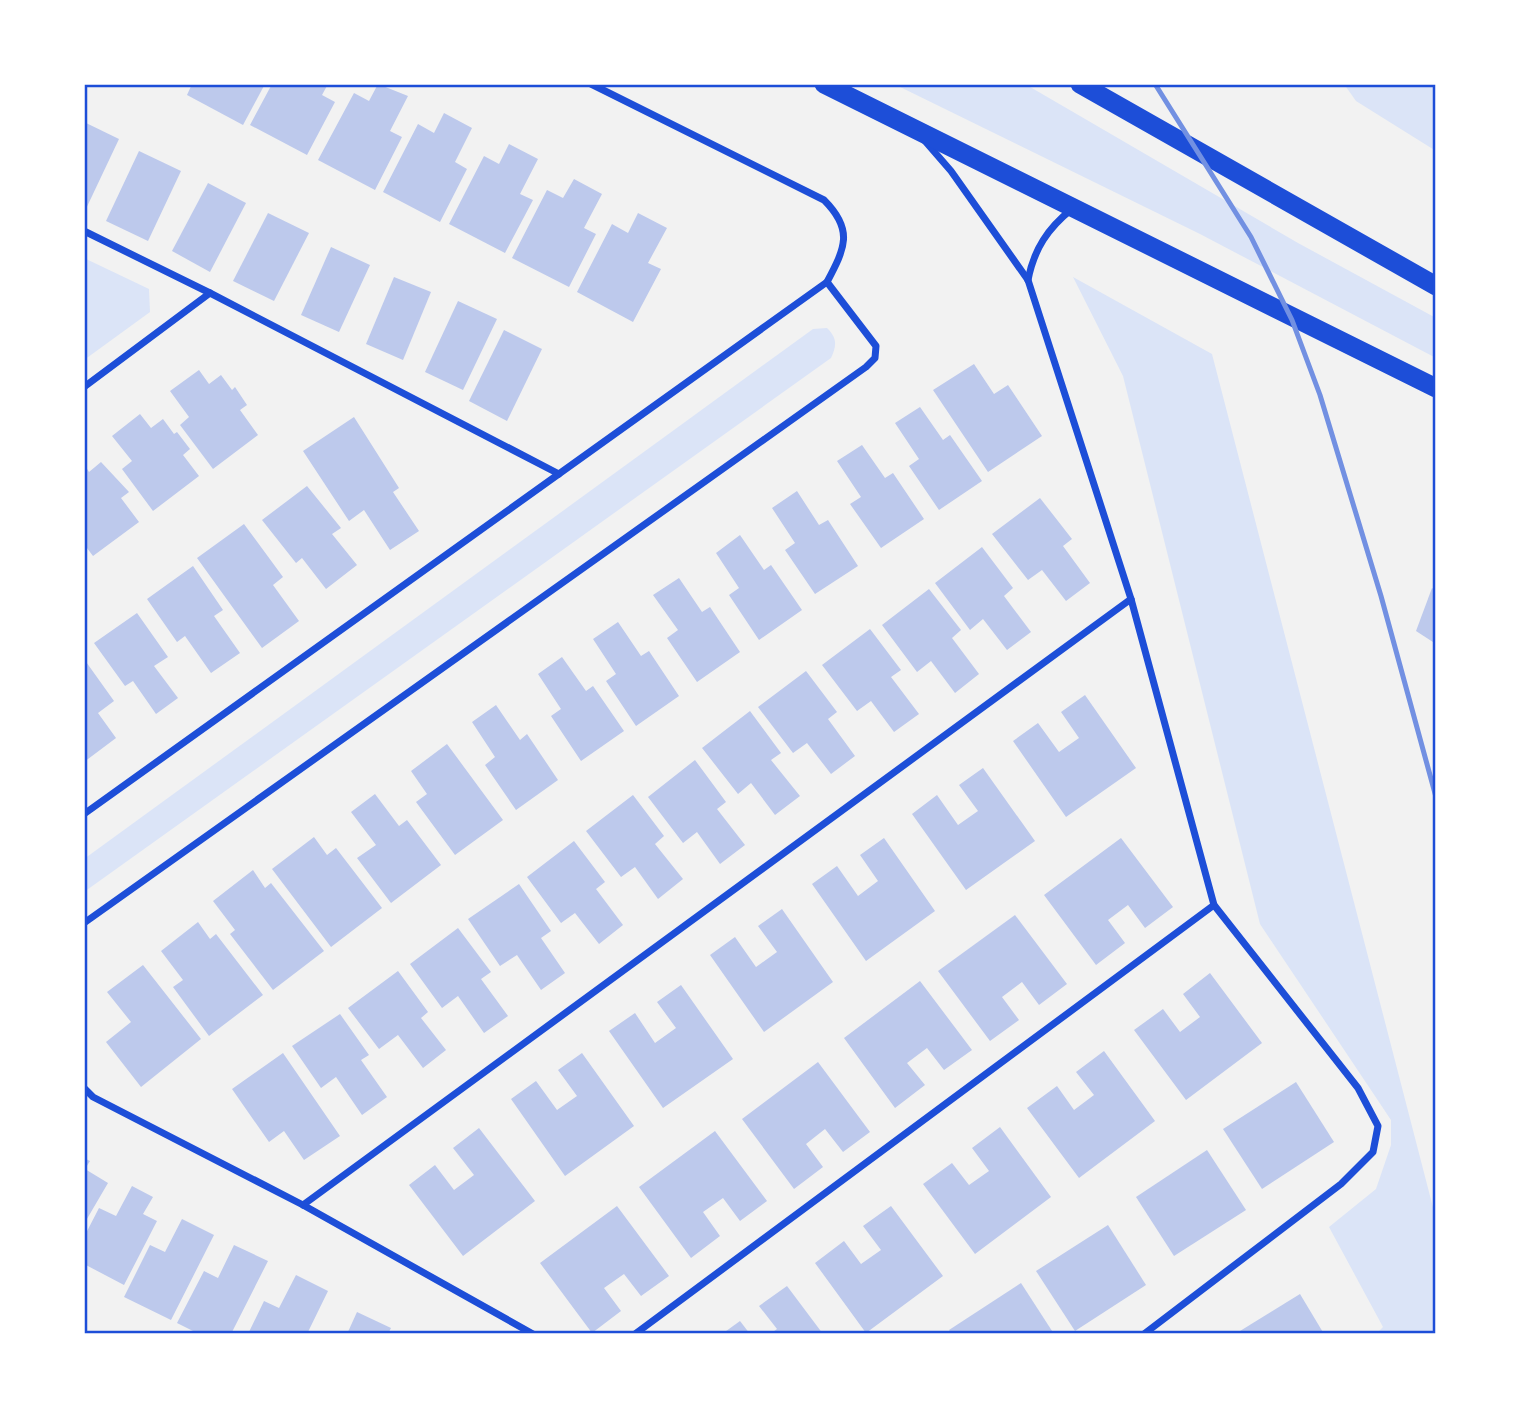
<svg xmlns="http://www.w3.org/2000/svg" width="1520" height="1418" font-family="'Space Grotesk',sans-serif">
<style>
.green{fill:#dbe4f7}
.building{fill:#bdc9ec}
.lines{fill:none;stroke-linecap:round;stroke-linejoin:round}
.minor{stroke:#1d4ed8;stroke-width:7}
.trunk{stroke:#1d4ed8;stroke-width:19}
.rail{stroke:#7290e2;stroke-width:5}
.neatline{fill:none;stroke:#1d4ed8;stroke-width:2.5}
</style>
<rect width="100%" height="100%" fill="#f2f2f2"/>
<g class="green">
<polygon points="894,84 1025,84 1298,243 1436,318 1436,358 1200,234"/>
<polygon points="1344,84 1436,84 1436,151 1356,101"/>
<polygon points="84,258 149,289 150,312 84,360"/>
<polygon points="1073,277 1212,354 1436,1219 1436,1334 1376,1334 1383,1327 1329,1227 1376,1189 1391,1145 1391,1120 1260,924 1123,376"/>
<path d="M827 328C837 338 837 345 831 358L84 892V859L813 329Z"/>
</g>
<g class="building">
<polygon points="192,84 265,84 243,125 187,95"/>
<polygon points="272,84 328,84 322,95 335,102 307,155 250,125"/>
<polygon points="378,84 408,96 390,131 402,137 375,190 318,160 354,93 369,101"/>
<polygon points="444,113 472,128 455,162 467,169 440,222 383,192 418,124 434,133"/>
<polygon points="84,122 119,139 84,213"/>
<polygon points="509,144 538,159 520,194 533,200 505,253 449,224 484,156 499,164"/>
<polygon points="139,151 181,171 148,241 106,221"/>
<polygon points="574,179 602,194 584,228 596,234 569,287 512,258 547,190 563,198"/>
<polygon points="208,183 246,203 210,272 172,251"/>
<polygon points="268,213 309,233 274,301 233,281"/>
<polygon points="638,213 667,228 648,263 661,269 633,322 577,292 612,224 628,233"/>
<polygon points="331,247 370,265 339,332 301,315"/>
<polygon points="394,277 431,292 403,360 366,344"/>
<polygon points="458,301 497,319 463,390 425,372"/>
<polygon points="504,330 542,349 507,421 469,401"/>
<polygon points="974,364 994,394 1008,385 1042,436 988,472 933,390"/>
<polygon points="199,370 209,384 221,375 232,390 235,387 247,405 240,410 258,435 213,469 180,425 189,417 170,391"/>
<polygon points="920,407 943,440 950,435 982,481 939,510 909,466 919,459 895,423"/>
<polygon points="140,414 151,428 163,419 174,434 177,432 190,449 183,455 199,476 153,511 122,469 132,461 112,436"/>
<polygon points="354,417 399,488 393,492 419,531 390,550 364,510 349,521 303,451"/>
<polygon points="862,445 885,478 893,473 924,519 881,548 850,504 861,497 837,461"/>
<polygon points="101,462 129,492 121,498 139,522 93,556 84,544 84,464 89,472"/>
<polygon points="307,486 341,528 332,534 357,565 326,589 302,558 296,563 262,520"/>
<polygon points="797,491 819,525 828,520 858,566 815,594 785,550 795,543 772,508"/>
<polygon points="1040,498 1072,539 1063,546 1090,583 1066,601 1042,570 1028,580 992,534"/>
<polygon points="244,524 283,577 273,585 299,621 262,648 197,558"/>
<polygon points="740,535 764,570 771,565 802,610 759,640 729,595 739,588 716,553"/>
<polygon points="982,547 1013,588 1004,596 1031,632 1007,650 983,619 970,630 935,583"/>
<polygon points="193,566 223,610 214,616 240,653 211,673 185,636 177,642 147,599"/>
<polygon points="679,578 702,612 710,607 740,652 697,682 667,638 678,630 653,595"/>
<polygon points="1432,588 1436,591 1436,644 1416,631"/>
<polygon points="929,589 961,630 952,638 979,674 955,693 931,661 917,672 882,625"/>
<polygon points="137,613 168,657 154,666 178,698 156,714 133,681 125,686 94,643"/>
<polygon points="618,622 641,656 649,651 679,696 636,726 606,681 616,674 593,639"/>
<polygon points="870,629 901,670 891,677 919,714 894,732 871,701 857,711 822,665"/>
<polygon points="562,657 586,691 593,686 624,731 581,761 551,716 561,709 538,674"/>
<polygon points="84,659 114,701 98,713 116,738 84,762"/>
<polygon points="806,671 837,712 828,719 855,756 831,774 807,743 793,753 758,707"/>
<polygon points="1085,695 1136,768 1066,817 1013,741 1038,723 1059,752 1079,738 1061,712"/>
<polygon points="496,705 520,740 527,734 558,780 516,810 485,765 495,757 472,722"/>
<polygon points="750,711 781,753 771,760 800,796 775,815 751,783 738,794 702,748"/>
<polygon points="447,744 503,820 455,855 416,802 427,794 411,771"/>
<polygon points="695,760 726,802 717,809 745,845 720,864 697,832 683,843 648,797"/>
<polygon points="983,768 1035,841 966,890 912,814 937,795 958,825 978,811 959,785"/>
<polygon points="375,794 399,826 407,820 441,865 391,903 357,858 376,845 351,812"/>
<polygon points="633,795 664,836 655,844 683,879 658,899 635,867 621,877 586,831"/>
<polygon points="314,837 327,855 336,848 382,908 331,947 272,869"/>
<polygon points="884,838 935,911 866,961 812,884 837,866 858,896 878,881 860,855"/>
<polygon points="1121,838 1173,907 1145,928 1128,905 1108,920 1125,943 1096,965 1044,895"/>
<polygon points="574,841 605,882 596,889 623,925 599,944 575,913 561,923 527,877"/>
<polygon points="253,870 265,888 271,883 324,951 273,990 230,934 235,930 213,901"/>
<polygon points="519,884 551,931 541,938 565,973 541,990 517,955 500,966 468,919"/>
<polygon points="782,909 833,982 764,1032 710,955 735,937 756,967 777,952 758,926"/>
<polygon points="1015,915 1067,984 1039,1005 1022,982 1002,997 1019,1020 990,1041 938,971"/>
<polygon points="198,922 210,939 216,934 263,995 209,1036 173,987 183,980 161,951"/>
<polygon points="458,928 491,972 481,979 508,1016 484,1033 458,996 442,1008 410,964"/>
<polygon points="143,965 201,1039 141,1087 106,1042 131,1022 107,992"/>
<polygon points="398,971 428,1012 421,1018 446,1050 423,1068 398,1035 379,1049 348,1008"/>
<polygon points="1210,973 1262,1043 1186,1100 1134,1030 1163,1009 1180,1032 1200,1017 1183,994"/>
<polygon points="920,981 972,1050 944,1070 927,1048 907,1063 925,1085 895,1108 844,1038"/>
<polygon points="681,985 733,1059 663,1108 609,1031 635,1013 655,1043 676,1028 657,1002"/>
<polygon points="340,1014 369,1055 361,1060 387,1097 362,1115 336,1077 321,1088 292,1046"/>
<polygon points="1104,1051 1155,1121 1079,1178 1027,1108 1057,1086 1074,1110 1094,1095 1076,1072"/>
<polygon points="283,1053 340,1136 304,1160 284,1131 269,1142 232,1089"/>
<polygon points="582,1053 634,1126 565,1176 511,1099 536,1081 557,1110 577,1096 558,1070"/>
<polygon points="818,1062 870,1132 843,1152 825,1129 806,1144 823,1167 794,1189 742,1119"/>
<polygon points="1296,1082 1334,1142 1262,1189 1223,1129"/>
<polygon points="1000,1127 1051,1197 975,1254 923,1184 952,1163 969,1185 989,1171 972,1148"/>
<polygon points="479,1128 535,1201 463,1256 409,1185 435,1165 454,1190 474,1175 453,1148"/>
<polygon points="715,1131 767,1201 740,1221 723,1198 703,1212 720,1236 691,1258 639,1187"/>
<polygon points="1207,1150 1246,1210 1174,1256 1136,1197"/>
<polygon points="84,1158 90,1161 85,1169 108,1183 84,1224"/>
<polygon points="132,1186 153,1197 143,1214 157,1221 124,1285 84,1264 84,1237 99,1208 116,1216"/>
<polygon points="617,1206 669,1276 641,1296 624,1274 604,1288 621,1311 592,1333 540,1263"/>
<polygon points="891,1206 943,1276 866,1333 815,1263 844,1241 861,1264 881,1250 863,1226"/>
<polygon points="182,1219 214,1235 171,1320 124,1297 150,1245 165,1252"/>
<polygon points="1108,1225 1146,1285 1075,1331 1036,1271"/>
<polygon points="234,1245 268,1261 231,1334 199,1334 177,1323 204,1271 218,1278"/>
<polygon points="296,1275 328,1291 307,1334 248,1334 264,1301 279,1308"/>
<polygon points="1021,1283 1054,1334 952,1334 949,1330"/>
<polygon points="787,1286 823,1334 770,1334 777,1329 759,1306"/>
<polygon points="1300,1294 1324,1334 1242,1334 1240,1331"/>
<polygon points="357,1312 391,1328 388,1334 347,1334"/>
<polygon points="740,1321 750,1334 722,1334"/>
</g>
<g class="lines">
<g class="minor">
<polyline points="925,141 951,171 1028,280 1131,599 1214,905 1358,1088 1378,1126 1373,1152 1341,1184 1144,1334"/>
<polyline points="84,231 210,293 559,474"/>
<path d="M1028 280C1034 249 1048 228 1072 209"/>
<polyline points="84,387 210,293"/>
<path d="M84 814 827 282C845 248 854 230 824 200L591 84"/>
<polyline points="84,923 866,367 875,358 876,346 827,282"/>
<polyline points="84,1088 93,1097 303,1205 533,1334"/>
<polyline points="303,1205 1131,599"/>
<polyline points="635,1334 1214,905"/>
</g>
<g class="trunk">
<polyline points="824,84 1436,388"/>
<polyline points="1080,84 1436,286"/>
</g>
<polyline class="rail" points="1155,84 1251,237 1292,320 1320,395 1381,596 1436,797"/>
</g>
<rect width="1520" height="1418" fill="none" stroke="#ffffff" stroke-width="172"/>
<rect x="86" y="86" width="1348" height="1246" class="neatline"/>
</svg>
